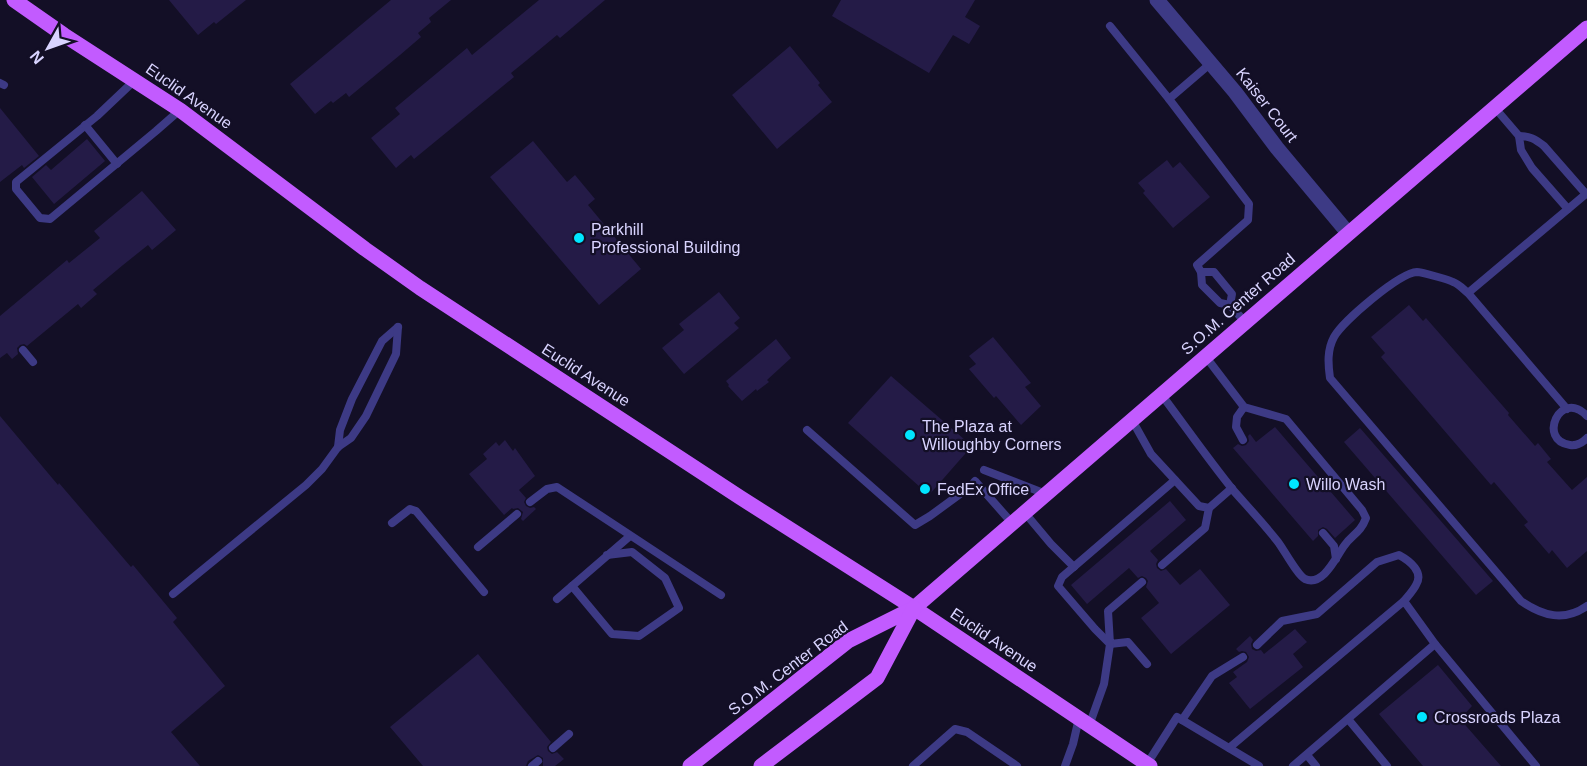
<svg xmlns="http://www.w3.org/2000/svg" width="1587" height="766" font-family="Helvetica,sans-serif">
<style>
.building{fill:#241b47}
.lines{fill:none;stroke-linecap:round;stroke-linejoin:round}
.lane{stroke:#3d3a85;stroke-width:8}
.street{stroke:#3d3a85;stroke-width:15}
.primary{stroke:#c25bff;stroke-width:15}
.poi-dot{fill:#00e5ff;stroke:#130f26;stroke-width:2}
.labels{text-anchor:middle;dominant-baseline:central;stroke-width:4.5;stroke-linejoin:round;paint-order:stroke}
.street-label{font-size:16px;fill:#d9d4ff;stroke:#130f26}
.poi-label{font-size:16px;fill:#d9d4ff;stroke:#130f26;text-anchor:start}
</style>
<rect width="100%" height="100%" fill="#130f26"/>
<g class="building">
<polygon points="169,0 246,0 216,24 214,22 198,35"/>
<polygon points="391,0 451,0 429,18 431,22 418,33 421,37 400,55 349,97 346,93 333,103 331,101 315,114 290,84"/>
<polygon points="539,0 605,0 560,38 557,35 527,60 511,73 514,77 414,159 411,155 396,168 371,138 400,114 395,108 467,48 472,55"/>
<polygon points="841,0 975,0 965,17 980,26 969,44 953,35 929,73 832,16"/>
<polygon points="790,46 820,83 818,85 832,102 777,149 732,95"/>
<polygon points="0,108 39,156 24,168 22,165 0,182"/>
<polygon points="87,139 105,161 54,204 32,177 46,165 51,170"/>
<polygon points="533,141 567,182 575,175 595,199 588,205 641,269 599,305 490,177"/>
<polygon points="1167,160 1173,168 1180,162 1210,197 1173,228 1143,193 1145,191 1138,183"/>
<polygon points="142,191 176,230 152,250 148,245 123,265 93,290 97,294 81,308 78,304 27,346 24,344 20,345 17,348 18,354 12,359 7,353 0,358 0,316 67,260 69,263 100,238 94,231"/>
<polygon points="719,292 740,318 734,323 739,328 684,374 662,348 684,330 679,324"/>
<polygon points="1409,305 1423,321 1426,318 1509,413 1508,415 1535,446 1538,443 1551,459 1547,462 1572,490 1587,477 1587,551 1567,568 1552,550 1549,554 1524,525 1528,522 1494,482 1491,485 1381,357 1385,353 1371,337"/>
<polygon points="993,337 1031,383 1025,387 1041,406 1021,425 996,396 994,398 969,369 976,364 969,356"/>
<polygon points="776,339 791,358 767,380 769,382 757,391 756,389 742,401 728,386 729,385 726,381"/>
<polygon points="891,376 972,446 929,495 848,423"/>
<polygon points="0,416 58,485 59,483 131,567 133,565 177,618 173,622 225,686 171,732 200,766 0,766"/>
<polygon points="1275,427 1355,520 1335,538 1327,529 1323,527 1318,530 1318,536 1313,541 1233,448 1238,444 1242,446 1246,445 1249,441 1248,436 1250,434 1256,442"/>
<polygon points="1360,428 1493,581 1476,595 1344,442"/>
<polygon points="505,440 513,451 515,448 535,476 519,490 526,498 524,502 526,506 530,508 534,507 536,509 523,521 521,519 523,512 518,508 513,509 512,508 504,515 469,474 487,459 483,454 496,442 499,446"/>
<polygon points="1170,501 1186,520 1150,551 1158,560 1156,564 1157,568 1161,571 1166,569 1180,585 1200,569 1230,605 1171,654 1141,618 1159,603 1146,587 1148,581 1146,578 1142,576 1138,578 1129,568 1087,604 1071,585"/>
<polygon points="1295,629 1307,642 1293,654 1303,667 1250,709 1229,683 1237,677 1233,672 1247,662 1249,657 1246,652 1242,651 1239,652 1236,649 1250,636 1253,640 1251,644 1252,649 1256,651 1261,650 1264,654"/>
<polygon points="478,654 551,742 547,747 548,751 552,754 557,752 564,759 555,766 543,766 543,758 538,755 528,761 526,766 423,766 390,727"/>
<polygon points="1438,665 1472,706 1460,719 1501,766 1423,766 1379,714"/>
</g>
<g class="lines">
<g class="lane">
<polyline points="1110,26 1169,99"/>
<polyline points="135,80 97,116 16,182 16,189 40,218 50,219 156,131 180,110"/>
<polyline points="0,83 4,85"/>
<polyline points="1495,108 1519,136 1521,150 1532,168 1568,209"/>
<polyline points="85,125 117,164"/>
<path d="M1519 136C1530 136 1535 139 1544 146L1586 194"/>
<polyline points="1201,272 1197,265 1248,220 1249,204 1169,99 1211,63"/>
<path d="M1468 293C1463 289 1459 284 1453 282 1450 280 1421 272 1417 272 1399 273 1343 321 1334 337 1327 350 1328 364 1330 378L1521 601C1543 616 1564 622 1587 606"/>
<polyline points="1230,305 1232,294 1214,272 1201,272 1202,285 1220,303 1230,305 1245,322"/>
<polyline points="23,350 33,362"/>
<path d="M1161 394C1185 426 1208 459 1233 490 1248 507 1264 524 1278 542 1284 550 1298 576 1305 579 1323 587 1336 557 1344 546 1352 534 1360 534 1366 518L1362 510 1286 419 1244 407 1206 357"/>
<polyline points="1567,409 1468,293 1587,193"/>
<path d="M1587 416C1560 388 1537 441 1570 445 1577 446 1582 443 1587 438"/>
<polyline points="807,430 915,525 930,516 971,486 975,481 1012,523"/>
<polyline points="1243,440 1236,427 1237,417 1244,407"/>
<polyline points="338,447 340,430 352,399 382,341 398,327"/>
<polyline points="984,470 1046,494"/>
<polyline points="1175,480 1199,506 1209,508 1232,488"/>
<polyline points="530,502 547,489 557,487 721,595"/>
<polyline points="1025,513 1051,544 1074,567"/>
<polyline points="392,523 410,509 416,511 484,592"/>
<polyline points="1323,533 1334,546 1336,559"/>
<polyline points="478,547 517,514"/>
<polyline points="1162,565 1205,528 1209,508"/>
<polyline points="1142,582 1108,611 1110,644 1128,642 1147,664"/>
<polyline points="572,586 612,634 639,636 679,608 665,578 632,552 607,555"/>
<polyline points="173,594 306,485 322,469 338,447 351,438 366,416 396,354 398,327"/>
<polyline points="557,599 630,536"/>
<path d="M1257 645 1282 621 1317 614 1377 562 1399 555C1410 561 1424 572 1416 585 1413 591 1408 596 1404 601"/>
<polyline points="1348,719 1387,766"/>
<polyline points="1182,720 1212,676 1243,657"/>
<polyline points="1089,726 1104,684 1110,644 1095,629 1058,586 1062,577 1175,480 1151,454 1132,420"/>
<polyline points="553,748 569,734"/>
<polyline points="1229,748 1404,601 1435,644"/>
<polyline points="1307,755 1316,766"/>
<polyline points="1147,764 1177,717 1259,766"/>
<polyline points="532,766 538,761"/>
<polyline points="913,766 955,729 967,732 1017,766"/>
<polyline points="1065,766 1073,744 1079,718"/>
<polyline points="1293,766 1435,644 1536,766"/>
</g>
<polyline class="street" points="1157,0 1235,92 1277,148 1348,233"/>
<g class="primary">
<polyline points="14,0 64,35 180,110 365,249 420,288 741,498 914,608 1150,766"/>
<polyline points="690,766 848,641 914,608 1587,28"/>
<polyline points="761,766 877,678 914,608"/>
</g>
</g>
<g class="poi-dot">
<circle cx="579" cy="238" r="6"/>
<circle cx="910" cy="435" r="6"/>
<circle cx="1294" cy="484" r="6"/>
<circle cx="925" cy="489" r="6"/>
<circle cx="1422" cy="717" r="6"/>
</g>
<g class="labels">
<g class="street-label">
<text transform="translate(189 96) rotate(35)">Euclid Avenue</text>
<text transform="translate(1267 105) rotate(52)">Kaiser Court</text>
<text transform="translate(1238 304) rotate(-41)">S.O.M. Center Road</text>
<text transform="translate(586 375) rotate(33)">Euclid Avenue</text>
<text transform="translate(994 640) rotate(34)">Euclid Avenue</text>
<text transform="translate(788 668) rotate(-37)">S.O.M. Center Road</text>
</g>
<g class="poi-label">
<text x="591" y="229">Parkhill<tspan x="591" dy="18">Professional Building</tspan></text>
<text x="922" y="426">The Plaza at<tspan x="922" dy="18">Willoughby Corners</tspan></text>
<text x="1306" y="484">Willo Wash</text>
<text x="937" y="489">FedEx Office</text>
<text x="1434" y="717">Crossroads Plaza</text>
</g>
</g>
<g transform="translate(48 48) rotate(230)" stroke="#130f26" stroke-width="4.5" paint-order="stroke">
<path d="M0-4.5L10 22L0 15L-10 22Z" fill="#d9d4ff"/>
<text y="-9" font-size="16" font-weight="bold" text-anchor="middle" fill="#d9d4ff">N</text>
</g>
</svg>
